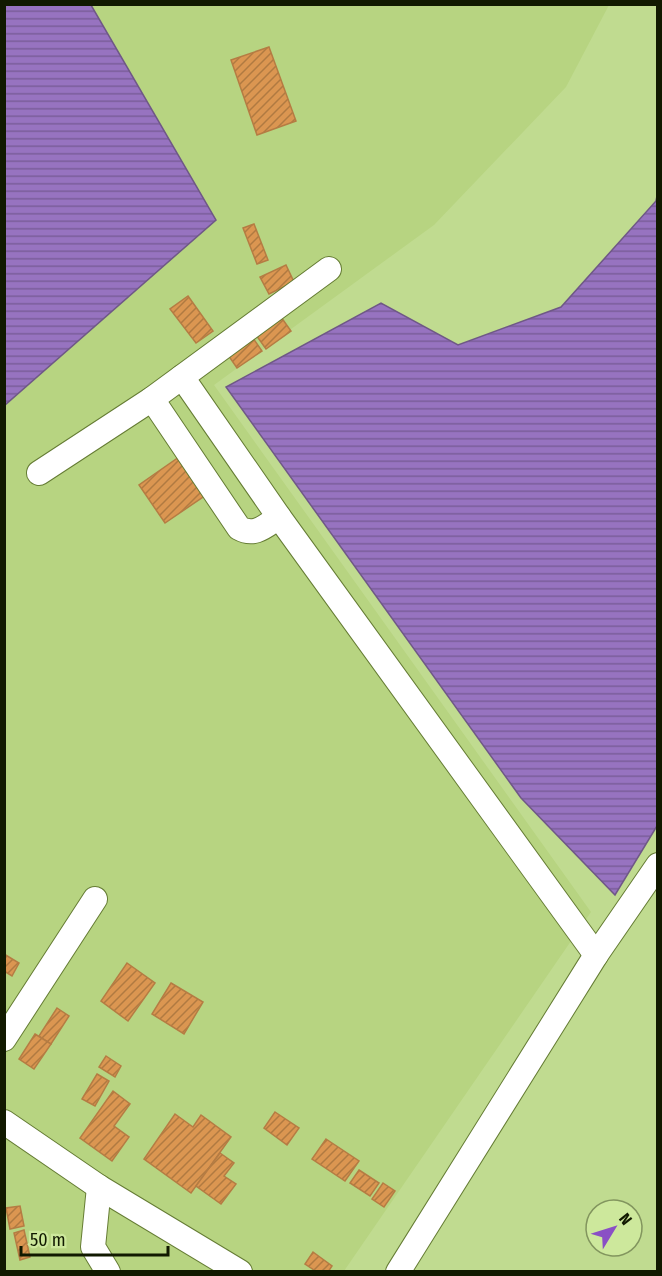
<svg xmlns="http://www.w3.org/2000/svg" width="662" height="1276" font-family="'Fira Sans Condensed',sans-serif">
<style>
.built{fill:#b7d481}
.water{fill:url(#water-rules);stroke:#6f5886;stroke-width:1.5}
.building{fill:url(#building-hatch);stroke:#b57c43;stroke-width:1.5}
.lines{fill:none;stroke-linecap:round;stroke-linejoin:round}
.minor-casing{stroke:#657c34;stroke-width:26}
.minor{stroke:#fff;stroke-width:24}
</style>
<defs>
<pattern id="water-rules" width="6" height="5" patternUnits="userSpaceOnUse" patternTransform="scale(1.5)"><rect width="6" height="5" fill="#9773c0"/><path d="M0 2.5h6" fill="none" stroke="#7a5e9a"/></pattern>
<pattern id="building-hatch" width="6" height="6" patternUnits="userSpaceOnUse" patternTransform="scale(1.5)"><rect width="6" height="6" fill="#db9651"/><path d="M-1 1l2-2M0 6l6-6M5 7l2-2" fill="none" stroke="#b07a41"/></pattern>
</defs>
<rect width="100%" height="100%" fill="#c0db90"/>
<polygon class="built" points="91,5 609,5 566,87 434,225 214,385 591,912 344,1271 5,1271 4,405 216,220"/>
<g class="water">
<polygon points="5,4 91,5 216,220 5,405"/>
<polygon points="657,196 657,826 615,895 521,798 226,387 381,303 458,345 561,307 656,201"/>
</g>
<g class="building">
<polygon points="269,47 296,121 257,135 231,60"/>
<polygon points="254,224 268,260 257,264 243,228"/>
<polygon points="286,265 294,282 269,294 260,277"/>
<polygon points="188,296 213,331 196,343 170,309"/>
<polygon points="281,317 291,331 266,349 256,335"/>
<polygon points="253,338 262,351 237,368 228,355"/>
<polygon points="179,457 206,495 165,523 139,485"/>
<polygon points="4,954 19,963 12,976 4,971"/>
<polygon points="127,963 155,983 128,1021 101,1001"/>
<polygon points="171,983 203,1002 184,1034 152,1014"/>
<polygon points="57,1008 69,1016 51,1044 39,1036"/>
<polygon points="35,1034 51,1044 34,1069 19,1059"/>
<polygon points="106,1056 121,1066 115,1077 99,1067"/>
<polygon points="97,1074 109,1081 95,1106 82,1099"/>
<polygon points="113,1091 130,1104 114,1126 129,1137 112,1161 80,1138"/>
<polygon points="275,1112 299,1128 287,1145 264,1128"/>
<polygon points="175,1114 193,1127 201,1115 231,1137 191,1193 144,1159"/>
<polygon points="326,1139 359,1161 345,1181 312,1159"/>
<polygon points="220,1153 234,1163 224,1176 236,1184 221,1204 196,1186"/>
<polygon points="359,1170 379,1183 370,1196 350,1183"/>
<polygon points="383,1183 395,1191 384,1207 372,1199"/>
<polygon points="20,1206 24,1226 10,1229 6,1208"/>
<polygon points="24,1230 30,1257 20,1260 14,1233"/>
<polygon points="313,1252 332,1266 328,1272 317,1272 305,1264"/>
</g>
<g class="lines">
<g class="minor-casing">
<g id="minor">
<polyline points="182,377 279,517 596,955"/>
<path d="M152 399 239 528C255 537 265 526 279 517"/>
<polyline points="39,473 152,399 329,269"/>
<polyline points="4,1039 95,899"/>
<polyline points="4,1122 99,1187 240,1272"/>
<polyline points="99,1187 93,1247 108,1272"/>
<polyline points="398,1272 596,955 658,865"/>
</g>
</g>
<use href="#minor" class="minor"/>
</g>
<rect width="662" height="1276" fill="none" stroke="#111900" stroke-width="12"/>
<g transform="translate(614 1228) rotate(52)"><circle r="28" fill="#cde89c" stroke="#82955e" stroke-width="1.5"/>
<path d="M0-4.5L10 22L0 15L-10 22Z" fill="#8a4fc5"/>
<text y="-9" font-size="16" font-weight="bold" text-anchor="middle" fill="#111900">N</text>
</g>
<path d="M21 1246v9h147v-9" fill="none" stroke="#111900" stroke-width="3"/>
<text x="30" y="1246" font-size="18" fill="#111900" stroke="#cde89c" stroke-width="4.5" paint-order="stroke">50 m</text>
</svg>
